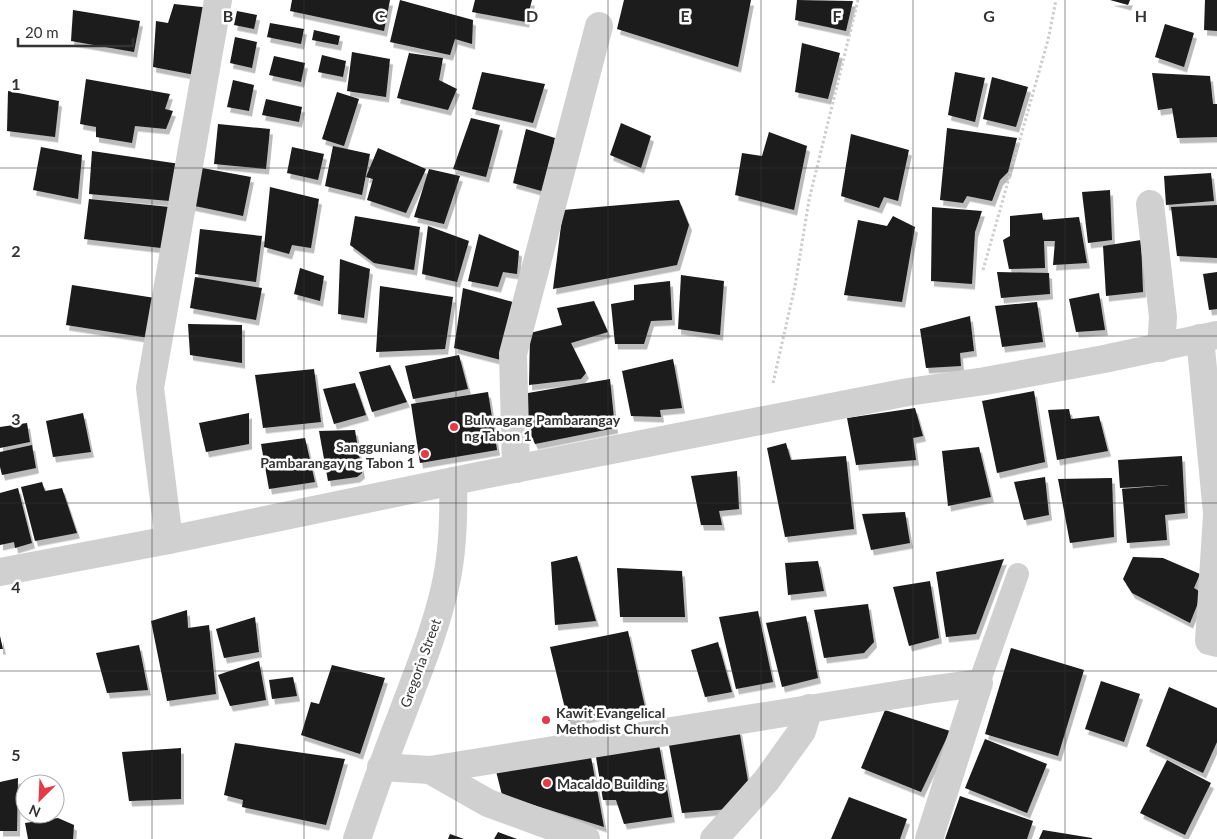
<svg xmlns="http://www.w3.org/2000/svg" width="1217" height="839" font-family="Lato,sans-serif">
<style>
.building{fill:#1a1a1a;filter:url(#shadow)}
.lines{fill:none;stroke-linecap:round;stroke-linejoin:round}
.path{stroke:#cdcdcd;stroke-width:3;stroke-dasharray:2.5 2.5;stroke-linecap:butt}
.service{stroke:#d0d0d0;stroke-width:22}
.minor{stroke:#d0d0d0;stroke-width:28}
.tertiary{stroke:#d0d0d0;stroke-width:28}
.grid{fill:none;stroke:#333;stroke-width:1;stroke-opacity:0.55}
.poi-dot{fill:#e63946;stroke:#fff;stroke-width:2}
.labels{text-anchor:middle;dominant-baseline:central;stroke-width:5;stroke-linejoin:round;paint-order:stroke}
.poi-label{font-size:14px;font-weight:bold;fill:#333;stroke:#fff;text-anchor:start}
.street-label{font-size:14px;fill:#333;stroke:#fff}
.grid-label{font-size:16px;text-anchor:middle;font-weight:bold;fill:#333;stroke:#fff;stroke-width:5;stroke-linejoin:round;paint-order:stroke}
</style>
<defs>
<filter id="shadow"><feDropShadow dx="3" dy="5.5" stdDeviation="0" flood-color="#0004"/></filter>
</defs>
<rect width="100%" height="100%" fill="#fff"/>
<g class="building">
<polygon points="292,0 390,0 384,31 290,11"/>
<polygon points="400,0 473,20 472,44 455,39 450,55 390,42"/>
<polygon points="475,0 532,0 526,22 472,12"/>
<polygon points="624,0 751,0 738,67 617,29"/>
<polygon points="797,0 853,1 846,31 795,20"/>
<polygon points="1110,0 1130,0 1128,5"/>
<polygon points="1205,0 1217,0 1217,31 1204,30"/>
<polygon points="174,4 211,8 200,76 153,67 156,21 168,23"/>
<polygon points="73,10 140,21 134,52 71,41"/>
<polygon points="237,11 257,15 254,29 234,25"/>
<polygon points="270,23 304,29 301,44 267,37"/>
<polygon points="1165,24 1194,33 1184,67 1155,57"/>
<polygon points="314,30 340,36 338,45 312,40"/>
<polygon points="235,37 257,42 252,68 230,63"/>
<polygon points="802,43 840,53 828,99 795,92"/>
<polygon points="352,52 390,59 386,97 347,91"/>
<polygon points="409,53 443,58 439,80 457,89 448,110 397,98"/>
<polygon points="322,55 346,61 343,77 318,72"/>
<polygon points="274,56 305,63 301,82 269,75"/>
<polygon points="482,72 545,84 533,123 472,109"/>
<polygon points="955,72 985,78 975,122 948,115"/>
<polygon points="1152,73 1210,76 1213,104 1217,104 1217,137 1177,138 1172,108 1158,110"/>
<polygon points="992,77 1028,87 1016,127 983,119"/>
<polygon points="86,79 170,94 165,109 173,111 166,129 135,126 132,143 96,137 96,127 80,124"/>
<polygon points="233,80 254,85 249,111 227,107"/>
<polygon points="8,91 59,101 55,137 7,131"/>
<polygon points="337,92 359,99 344,146 322,139"/>
<polygon points="266,99 302,107 299,122 262,115"/>
<polygon points="471,118 500,125 486,177 453,169"/>
<polygon points="621,123 651,136 641,168 610,155"/>
<polygon points="218,124 270,129 266,169 214,164"/>
<polygon points="947,128 1017,138 1008,172 1000,180 992,201 967,196 963,203 940,200"/>
<polygon points="526,129 555,138 545,192 513,183"/>
<polygon points="769,132 807,146 794,210 735,195 742,153 762,156"/>
<polygon points="851,134 909,150 898,201 884,197 879,208 841,196"/>
<polygon points="333,146 370,154 362,195 325,186"/>
<polygon points="41,147 82,155 78,199 33,190"/>
<polygon points="292,147 324,154 318,180 287,173"/>
<polygon points="378,148 426,169 406,213 367,200 373,179 366,177"/>
<polygon points="92,151 180,164 170,201 89,194"/>
<polygon points="197,167 251,177 243,216 190,205"/>
<polygon points="429,169 460,176 444,224 414,217"/>
<polygon points="1211,173 1214,201 1166,205 1164,176"/>
<polygon points="270,187 319,199 311,248 292,245 289,254 264,247"/>
<polygon points="1110,190 1112,240 1088,243 1082,192"/>
<polygon points="89,199 170,207 161,248 84,239"/>
<polygon points="679,200 689,225 677,265 553,289 563,210"/>
<polygon points="1217,205 1217,258 1177,256 1171,207"/>
<polygon points="932,207 982,211 975,232 972,284 931,281"/>
<polygon points="1042,213 1043,220 1079,217 1087,263 1053,265 1055,241 1044,241 1045,268 1009,269 1003,240 1010,236 1010,216"/>
<polygon points="355,216 420,227 414,270 374,263 350,245"/>
<polygon points="893,216 915,227 902,302 844,295 858,220 887,226"/>
<polygon points="428,226 469,241 457,282 422,274"/>
<polygon points="200,229 262,236 256,282 195,274"/>
<polygon points="479,234 519,251 517,274 503,272 498,287 468,281"/>
<polygon points="1141,240 1143,292 1106,296 1103,246"/>
<polygon points="340,259 370,269 364,318 338,314"/>
<polygon points="300,268 324,276 320,301 294,294"/>
<polygon points="997,272 1049,273 1050,294 1001,298"/>
<polygon points="1217,272 1217,309 1209,310 1203,274"/>
<polygon points="681,275 724,281 720,335 678,329"/>
<polygon points="195,277 262,288 256,320 190,308"/>
<polygon points="670,281 672,320 651,321 644,344 615,344 611,304 634,300 634,285"/>
<polygon points="72,285 155,298 149,338 66,325"/>
<polygon points="380,286 453,297 445,349 376,352"/>
<polygon points="463,288 513,302 501,360 454,348"/>
<polygon points="1099,293 1105,330 1076,332 1069,299"/>
<polygon points="594,301 608,332 571,343 586,373 581,379 529,385 530,333 562,325 557,308"/>
<polygon points="1037,302 1043,342 1002,347 995,306"/>
<polygon points="970,316 974,351 960,353 961,366 926,368 920,329"/>
<polygon points="188,324 242,325 242,363 190,355"/>
<polygon points="459,355 468,389 413,399 405,366"/>
<polygon points="673,359 682,408 660,410 661,417 631,416 622,371"/>
<polygon points="390,365 407,402 372,412 359,372"/>
<polygon points="314,369 321,422 263,428 255,375"/>
<polygon points="610,379 615,428 535,444 524,420 528,393"/>
<polygon points="355,383 366,415 334,424 323,389"/>
<polygon points="1034,391 1045,462 997,473 982,401"/>
<polygon points="488,392 497,450 420,463 411,404"/>
<polygon points="915,408 923,436 913,438 916,460 856,465 847,418"/>
<polygon points="1069,409 1071,419 1099,416 1108,451 1057,460 1048,410"/>
<polygon points="83,413 91,452 53,457 46,421"/>
<polygon points="249,413 249,444 206,452 199,423"/>
<polygon points="27,423 30,442 0,448 0,427"/>
<polygon points="355,430 362,473 357,477 328,481 319,431"/>
<polygon points="305,438 315,482 269,489 261,444"/>
<polygon points="786,443 791,460 846,456 854,529 785,537 767,448"/>
<polygon points="32,445 36,468 2,475 0,467 0,452"/>
<polygon points="979,447 991,497 948,506 942,451"/>
<polygon points="1182,456 1185,513 1165,515 1167,540 1127,543 1122,489 1170,485 1120,488 1118,460"/>
<polygon points="737,471 739,509 719,511 722,525 701,525 691,476"/>
<polygon points="1045,477 1049,515 1024,520 1014,482"/>
<polygon points="1112,478 1114,537 1070,543 1058,479"/>
<polygon points="42,482 45,491 62,488 77,533 35,541 21,487"/>
<polygon points="18,488 32,543 15,548 14,542 0,545 0,493"/>
<polygon points="905,512 910,543 871,550 862,514"/>
<polygon points="577,556 596,621 555,625 551,562"/>
<polygon points="1133,557 1163,558 1200,574 1194,588 1202,593 1190,623 1132,593 1123,579"/>
<polygon points="1004,559 976,634 946,637 936,572"/>
<polygon points="818,561 824,591 788,595 785,563"/>
<polygon points="617,568 682,571 685,617 620,617"/>
<polygon points="930,581 939,638 909,646 893,587"/>
<polygon points="868,604 874,642 864,653 824,658 814,610"/>
<polygon points="187,610 188,628 209,625 216,694 167,701 151,621"/>
<polygon points="758,611 773,682 736,689 719,617"/>
<polygon points="806,616 818,678 782,687 766,623"/>
<polygon points="255,617 259,652 224,658 216,629"/>
<polygon points="628,631 645,707 568,721 550,647"/>
<polygon points="0,636 3,649 0,649"/>
<polygon points="718,642 732,692 705,697 691,650"/>
<polygon points="139,645 148,690 107,693 96,653"/>
<polygon points="1011,648 1084,670 1058,756 985,734"/>
<polygon points="259,661 266,700 230,706 218,675"/>
<polygon points="332,665 385,678 360,754 301,735 311,702 319,704"/>
<polygon points="293,677 297,696 272,699 269,680"/>
<polygon points="1101,681 1140,694 1124,742 1085,729"/>
<polygon points="1169,687 1217,708 1217,742 1203,773 1146,746"/>
<polygon points="885,710 950,731 921,792 861,768"/>
<polygon points="739,729 748,781 729,809 682,813 668,740"/>
<polygon points="985,739 1047,764 1027,813 965,788"/>
<polygon points="235,743 345,759 326,825 242,807 243,800 224,795"/>
<polygon points="659,744 672,817 624,824 616,800 603,800 596,757"/>
<polygon points="181,748 181,799 129,801 122,752"/>
<polygon points="591,757 604,827 502,795 496,771"/>
<polygon points="1167,760 1211,783 1185,835 1140,813"/>
<polygon points="18,778 17,831 0,831 0,782"/>
<polygon points="960,796 1033,821 1027,839 945,839"/>
<polygon points="849,797 907,819 900,839 831,839"/>
<polygon points="58,818 74,825 73,839 28,839 25,823"/>
<polygon points="1043,830 1092,838 1092,839 1039,839"/>
<polygon points="498,832 517,839 494,839"/>
<polygon points="450,834 464,839 448,839"/>
</g>
<g class="lines">
<g class="path">
<polyline points="983,270 1048,40 1056,0"/>
<polyline points="773,383 795,286 809,200 858,0"/>
</g>
<polyline class="service" points="979,683 1018,574"/>
<g class="minor">
<polyline points="1150,204 1163,317 1161,348"/>
<polyline points="1200,338 1217,513"/>
<polyline points="516,469 513,354 599,26"/>
<polyline points="1217,515 1209,641 1217,643"/>
<polyline points="169,540 150,388 218,0"/>
<polyline points="381,767 430,770 927,690 979,683 929,839"/>
<polyline points="430,770 488,803 586,839"/>
<polyline points="714,839 766,781 802,731 809,708"/>
</g>
<g class="tertiary">
<polyline points="0,572 169,540 478,476 908,392 985,381 1104,359 1217,335"/>
<path d="M357 839C371 798 385 757 401 717 417 674 435 632 445 587 453 553 454 517 453 481"/>
</g>
</g>
<path class="grid" d="M152 0V839M304 0V839M456 0V839M608 0V839M761 0V839M913 0V839M1065 0V839M0 168H1217M0 336H1217M0 503H1217M0 671H1217"/>
<g class="poi-dot">
<circle cx="454" cy="427" r="5"/>
<circle cx="425" cy="454" r="5"/>
<circle cx="546" cy="720" r="5"/>
<circle cx="547" cy="783" r="5"/>
</g>
<g class="labels">
<g class="poi-label">
<text x="464" y="419">Bulwagang Pambarangay<tspan x="464" dy="16">ng Tabon 1</tspan></text>
<text x="415" y="446" text-anchor="end">Sangguniang<tspan x="415" dy="16">Pambarangay ng Tabon 1</tspan></text>
<text x="556" y="712">Kawit Evangelical<tspan x="556" dy="16">Methodist Church</tspan></text>
<text x="557" y="783">Macaldo Building</text>
</g>
<g class="street-label">
<text transform="translate(420 663) rotate(-70)">Gregoria Street</text>
</g>
</g>
<g class="grid-label">
<text x="228" y="22">B</text>
<text x="380" y="22">C</text>
<text x="532" y="22">D</text>
<text x="685" y="22">E</text>
<text x="837" y="22">F</text>
<text x="989" y="22">G</text>
<text x="1141" y="22">H</text>
<text x="16" y="90">1</text>
<text x="16" y="257">2</text>
<text x="16" y="425">3</text>
<text x="16" y="593">4</text>
<text x="16" y="761">5</text>
</g>
<g transform="translate(40 799) rotate(204)"><circle r="24" fill="#ffffff" stroke="#adadad"/>
<path d="M0-4L9 19L0 12L-9 19Z" fill="#e63946"/>
<text y="-8" font-size="14" font-weight="bold" text-anchor="middle" fill="#333333">N</text>
</g>
<path d="M18 38v8h115v-8" fill="none" stroke="#333333" stroke-width="2.5"/>
<text x="25" y="38" font-size="15" fill="#333333" stroke="#ffffff" stroke-width="4" paint-order="stroke">20 m</text>
</svg>
